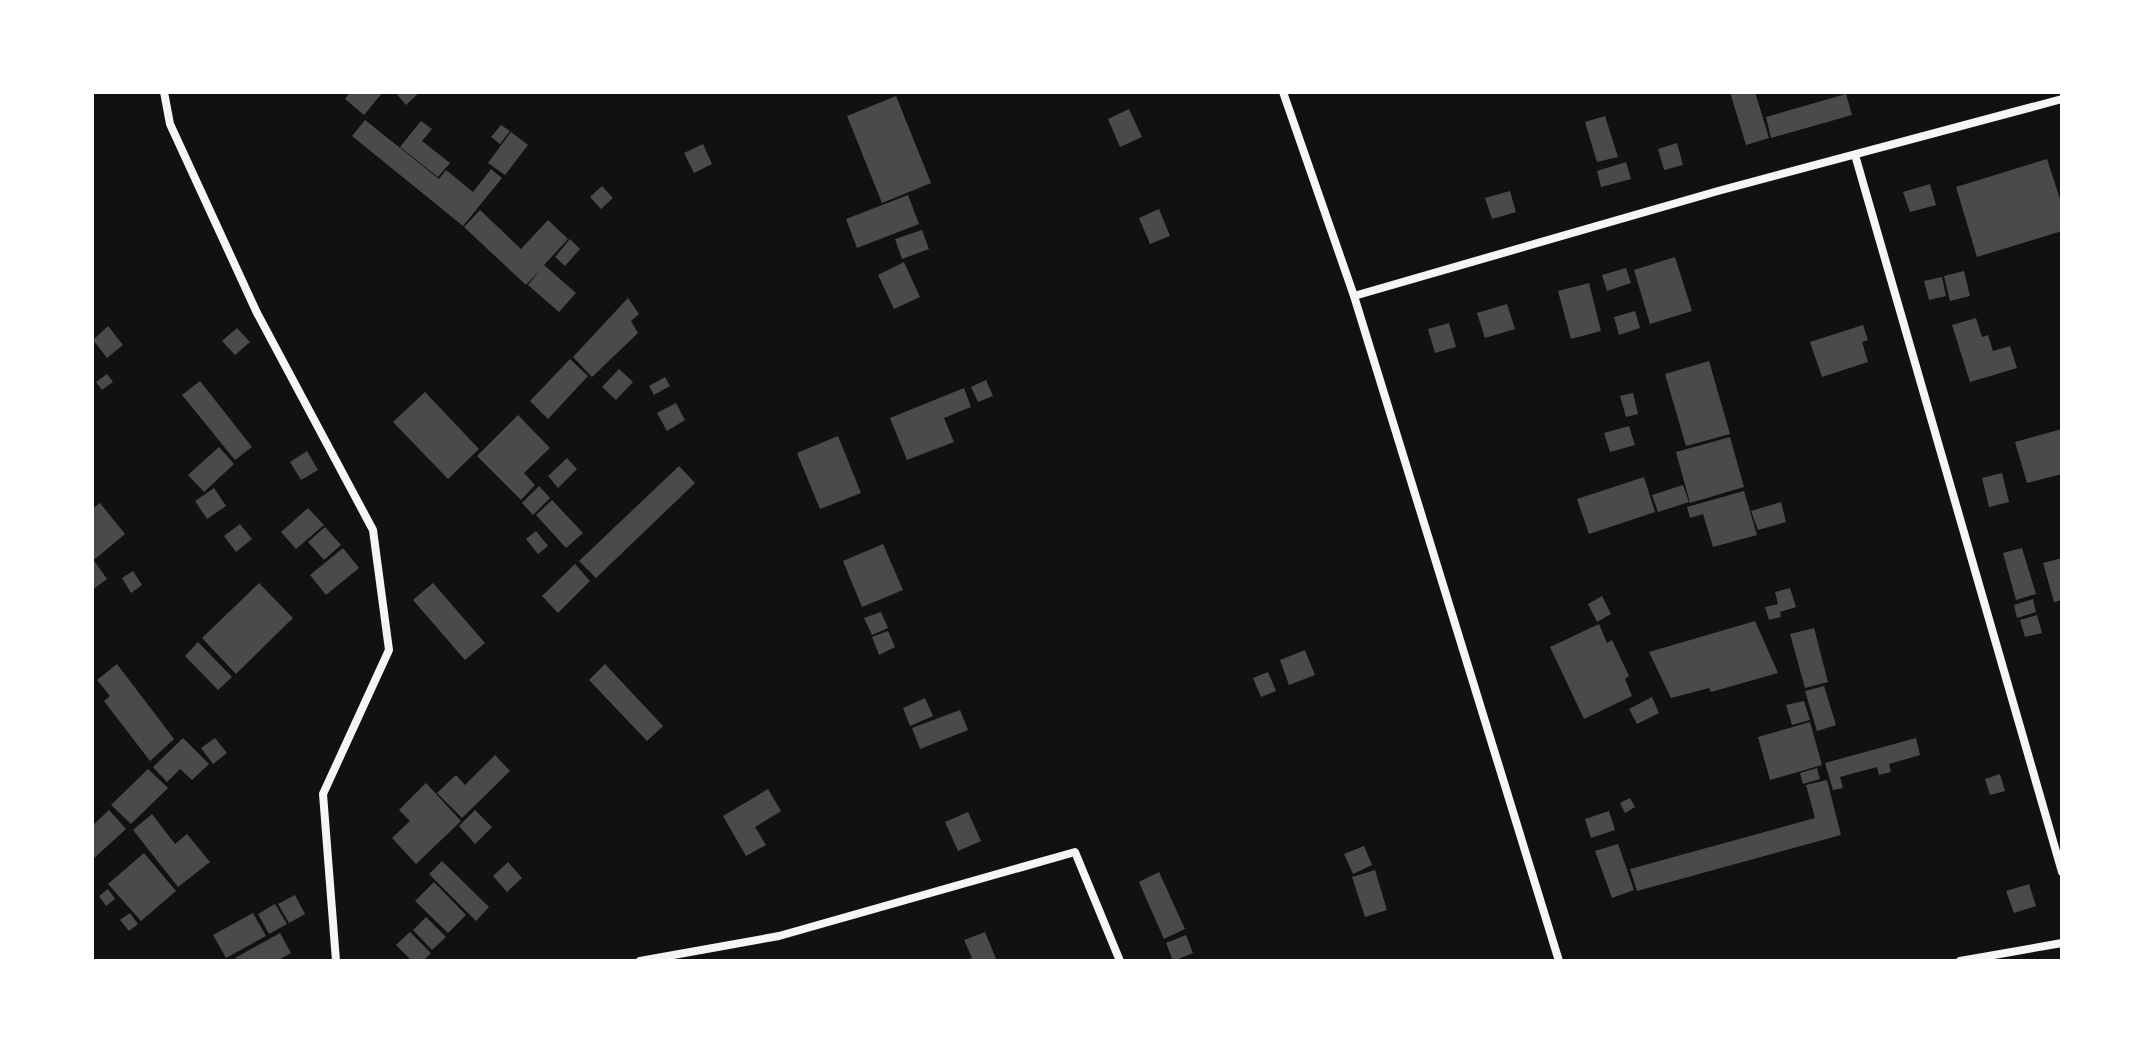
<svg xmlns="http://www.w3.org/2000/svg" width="2154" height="1053" font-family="'Fira Sans Condensed',sans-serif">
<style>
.building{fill:#4a4a4a}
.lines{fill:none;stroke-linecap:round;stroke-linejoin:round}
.minor{stroke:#f5f5f5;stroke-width:8}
</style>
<rect width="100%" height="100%" fill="#111"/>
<g class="building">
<polygon points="350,92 383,92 364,115 345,99"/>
<polygon points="395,92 420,92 406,105"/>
<polygon points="1730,92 1755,92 1769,138 1746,145"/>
<polygon points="1846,94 1852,115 1771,138 1766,117"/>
<polygon points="896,96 931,183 882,203 847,116"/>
<polygon points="1129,109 1142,137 1120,147 1108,119"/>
<polygon points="1605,116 1618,157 1597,162 1585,122"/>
<polygon points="365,120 439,179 446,170 473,192 491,169 502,178 463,226 352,136"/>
<polygon points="421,121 432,129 422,141 450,163 438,177 400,147"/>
<polygon points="501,125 510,131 500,144 491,137"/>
<polygon points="511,132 528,145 505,175 488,163"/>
<polygon points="1677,143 1683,165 1664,170 1658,149"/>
<polygon points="703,144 712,164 694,173 684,153"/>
<polygon points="2047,159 2062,205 2062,231 1977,257 1956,187"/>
<polygon points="1626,162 1631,179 1601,187 1597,171"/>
<polygon points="1930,184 1936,205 1910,212 1903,192"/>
<polygon points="602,186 613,198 601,209 590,197"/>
<polygon points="1510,191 1516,212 1492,219 1485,198"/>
<polygon points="908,195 919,224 857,248 846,219"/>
<polygon points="1159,209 1170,236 1150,244 1139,218"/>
<polygon points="480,210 521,249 548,220 568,239 544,265 576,293 559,312 528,285 540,270 526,285 464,227"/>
<polygon points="922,230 929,249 902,259 895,239"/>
<polygon points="570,239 580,249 565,266 555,257"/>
<polygon points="1675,257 1692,311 1650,324 1634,270"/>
<polygon points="904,262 920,297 894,309 878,275"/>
<polygon points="1626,268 1631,283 1607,291 1602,275"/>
<polygon points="1964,271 1970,296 1950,301 1944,276"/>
<polygon points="1942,277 1946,296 1929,300 1924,281"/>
<polygon points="1589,283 1601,331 1571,339 1558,291"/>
<polygon points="628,298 639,314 631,321 638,333 592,377 573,357"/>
<polygon points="1507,304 1515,329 1485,338 1477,313"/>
<polygon points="1635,311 1640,328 1619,335 1614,317"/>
<polygon points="1976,318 1982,337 1988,335 1993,351 2010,346 2017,368 1970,382 1952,325"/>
<polygon points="1449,323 1456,347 1435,353 1428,329"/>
<polygon points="1863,325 1868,340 1862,342 1868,362 1822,377 1810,342"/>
<polygon points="108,326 123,345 107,358 93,340"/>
<polygon points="237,328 250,342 235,355 222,341"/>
<polygon points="570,359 588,376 548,419 530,401"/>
<polygon points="1709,361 1730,434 1686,446 1665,374"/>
<polygon points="619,369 633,382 616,400 602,387"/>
<polygon points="107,374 113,382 102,390 96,382"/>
<polygon points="665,377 670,386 654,395 649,386"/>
<polygon points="986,380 993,396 978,402 971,387"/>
<polygon points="200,381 252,447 235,460 182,395"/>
<polygon points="964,388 971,407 944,418 954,442 907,460 890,418"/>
<polygon points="425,392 479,449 448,479 393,422"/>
<polygon points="1633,393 1638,414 1626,417 1620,396"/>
<polygon points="676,403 685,420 667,431 657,413"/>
<polygon points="518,415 550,448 524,473 535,485 521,500 477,456"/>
<polygon points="1629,426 1635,445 1610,452 1604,433"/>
<polygon points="2062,429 2062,474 2027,483 2015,442"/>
<polygon points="838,436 861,493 820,509 797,453"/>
<polygon points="1730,437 1744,487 1690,503 1676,452"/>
<polygon points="219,447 234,464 204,492 188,475"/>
<polygon points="307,451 318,470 301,480 290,462"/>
<polygon points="567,458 577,469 558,488 548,476"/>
<polygon points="679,466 695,483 596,578 579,561"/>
<polygon points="2002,473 2009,502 1989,507 1982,478"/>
<polygon points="1644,477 1655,512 1589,534 1577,499"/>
<polygon points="1683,485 1689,502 1658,512 1652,495"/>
<polygon points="539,486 550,498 533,515 522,503"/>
<polygon points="214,488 226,506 207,519 195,501"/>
<polygon points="1744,491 1757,535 1713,547 1703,514 1690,518 1687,507"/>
<polygon points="552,500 583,533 566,548 536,515"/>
<polygon points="1781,502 1786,522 1758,530 1751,511"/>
<polygon points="100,503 125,534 95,559 92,555 92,509"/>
<polygon points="308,508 324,525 296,549 281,532"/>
<polygon points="240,524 252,539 236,552 224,536"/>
<polygon points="325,527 341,545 324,560 308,542"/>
<polygon points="536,531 548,546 538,554 526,539"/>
<polygon points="883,544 903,590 862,607 843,561"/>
<polygon points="343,548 359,568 326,595 310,575"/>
<polygon points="2022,548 2036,594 2016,600 2003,553"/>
<polygon points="92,558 107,579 92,590"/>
<polygon points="2062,558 2062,600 2054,602 2043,563"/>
<polygon points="575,564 590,581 558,613 542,596"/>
<polygon points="133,571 142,585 131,593 122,578"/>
<polygon points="259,583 293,618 236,674 202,638"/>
<polygon points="433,583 485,643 465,660 413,600"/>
<polygon points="1790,588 1796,607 1780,612 1781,617 1769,620 1765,607 1778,604 1775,592"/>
<polygon points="1602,596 1611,614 1597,622 1588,604"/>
<polygon points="2033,599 2036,612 2017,618 2014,605"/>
<polygon points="881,612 888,628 872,635 864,618"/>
<polygon points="2037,615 2042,633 2025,637 2020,620"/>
<polygon points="1755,621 1778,673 1711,692 1709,688 1671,698 1649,652"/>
<polygon points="1599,624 1607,643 1612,640 1629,676 1625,679 1632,696 1584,719 1550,647"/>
<polygon points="1814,628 1828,682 1805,688 1790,634"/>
<polygon points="888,631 895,647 879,655 872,637"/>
<polygon points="198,642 232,677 218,690 185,656"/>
<polygon points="1305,650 1315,675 1289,685 1280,660"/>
<polygon points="117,664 174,739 150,761 104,701 110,696 97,680"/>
<polygon points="605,664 663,726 647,741 589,680"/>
<polygon points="1268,672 1276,691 1261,697 1253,678"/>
<polygon points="1824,686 1836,725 1817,731 1805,691"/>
<polygon points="1652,697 1659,713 1637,724 1629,709"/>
<polygon points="925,698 933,716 910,726 903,708"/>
<polygon points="1804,701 1810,720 1792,725 1786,705"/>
<polygon points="960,710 968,730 920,749 912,728"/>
<polygon points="1810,722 1822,765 1770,780 1758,737"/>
<polygon points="183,738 209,764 192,780 180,769 167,782 153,767"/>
<polygon points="215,738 227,753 213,764 201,748"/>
<polygon points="1916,738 1920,755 1889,764 1891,772 1879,775 1877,767 1840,777 1843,788 1833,790 1825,763"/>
<polygon points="495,755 510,771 462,818 437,793 456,775 465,785"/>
<polygon points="1817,768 1820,779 1803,784 1800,773"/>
<polygon points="148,769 168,788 131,824 111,805"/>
<polygon points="2000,774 2005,791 1990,795 1985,779"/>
<polygon points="1827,780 1841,835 1637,891 1630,869 1815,818 1806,785"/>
<polygon points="426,783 461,821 416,864 392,838 410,821 399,810"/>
<polygon points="768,789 781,811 755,827 766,845 746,856 723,816"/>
<polygon points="1630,798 1635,807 1625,813 1620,803"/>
<polygon points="109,810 126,829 92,860 92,826"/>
<polygon points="475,810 492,827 475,844 459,826"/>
<polygon points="1609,811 1615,830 1591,838 1585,819"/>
<polygon points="968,812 981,841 958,851 945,822"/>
<polygon points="152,814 175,844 187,834 210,862 178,887 133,830"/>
<polygon points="1618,844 1634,890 1612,898 1595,851"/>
<polygon points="1364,846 1372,865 1353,874 1344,854"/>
<polygon points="144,853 176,891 141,921 108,884"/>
<polygon points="442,861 489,907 476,921 429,874"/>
<polygon points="508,862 522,878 507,892 493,876"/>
<polygon points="1375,870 1387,910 1365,917 1352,877"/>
<polygon points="1159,872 1185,929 1164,939 1139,882"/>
<polygon points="434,882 466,915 448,933 415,901"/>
<polygon points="2029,884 2036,906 2014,913 2006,891"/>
<polygon points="108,889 115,899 106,906 99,896"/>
<polygon points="295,895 305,914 289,923 278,904"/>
<polygon points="275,904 287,924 269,934 258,914"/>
<polygon points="130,913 138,924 129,931 120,920"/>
<polygon points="253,913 266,936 226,958 213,935"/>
<polygon points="426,917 446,937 432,950 413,930"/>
<polygon points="410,932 431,953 423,961 412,961 396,945"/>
<polygon points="985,932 997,961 963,961 972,958 964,940"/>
<polygon points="280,933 291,953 277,961 237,961 235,958"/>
<polygon points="1186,935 1193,953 1173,961 1166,943"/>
</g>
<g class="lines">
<g class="minor">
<polyline points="164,92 170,124 257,313 373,530 389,650 323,794 336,961"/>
<polyline points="1283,92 1354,296 1559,961"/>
<polyline points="1855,155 2062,872"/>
<polyline points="1354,296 1718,191 2062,99"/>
<polyline points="640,961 779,936 1075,852 1120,961"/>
<polyline points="1960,961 2062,943"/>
</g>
</g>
<rect width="2154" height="1053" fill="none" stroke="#ffffff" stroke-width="188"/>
</svg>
